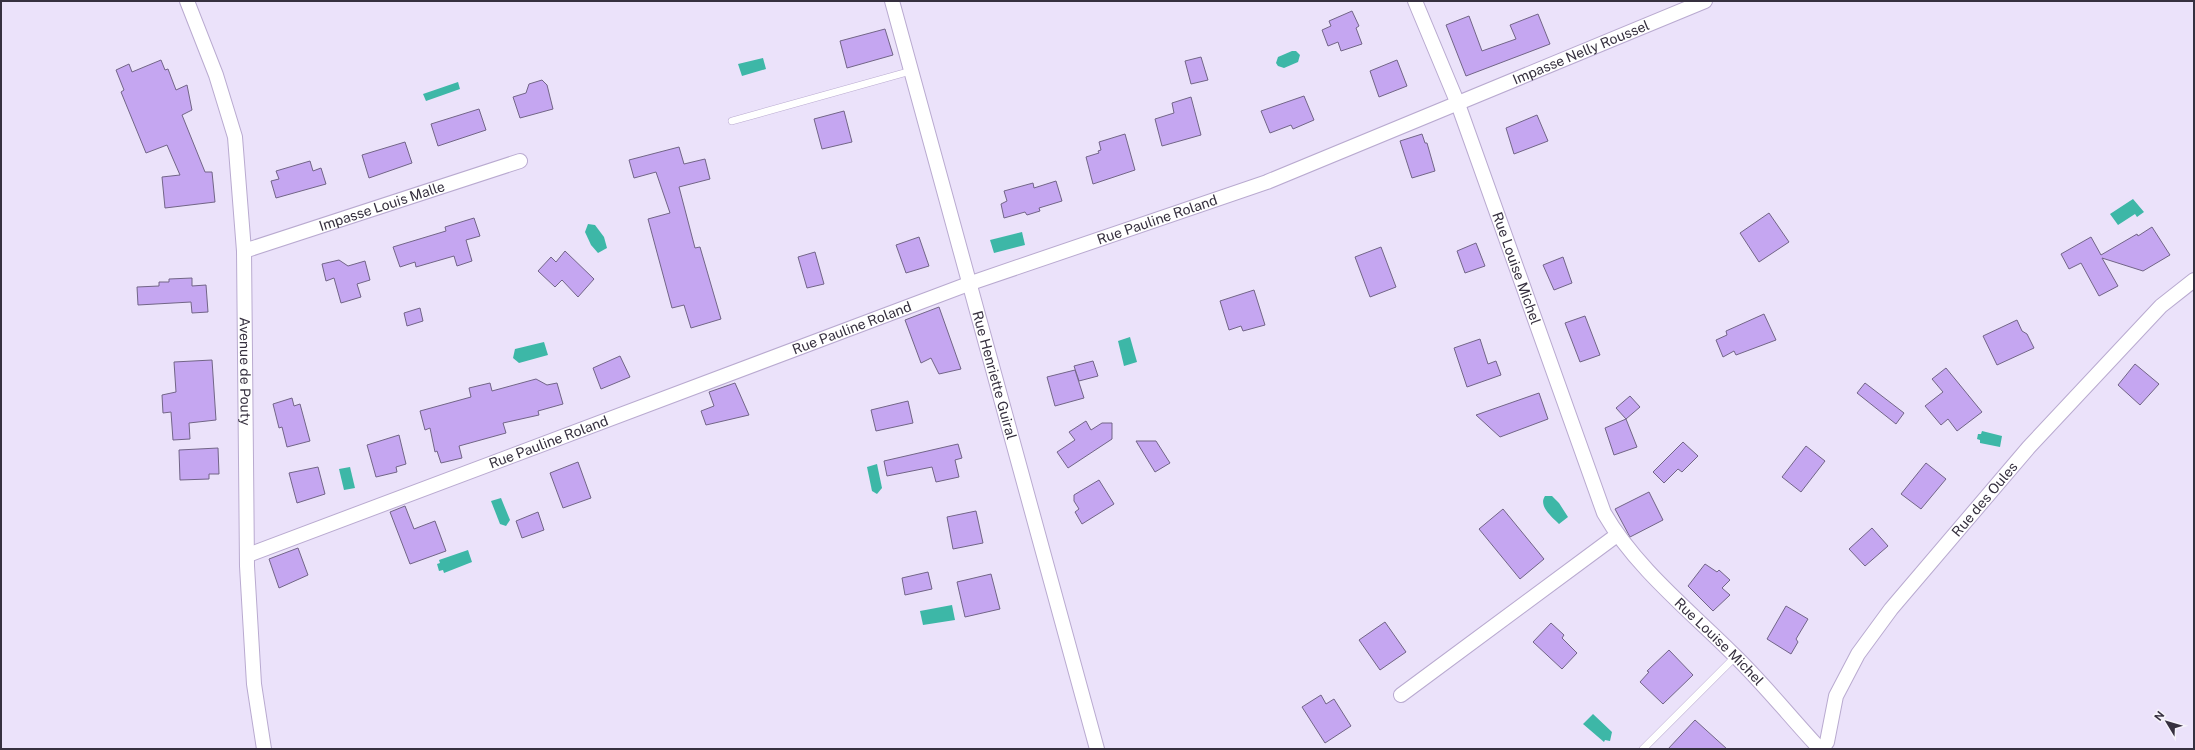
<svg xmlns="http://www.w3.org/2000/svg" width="2195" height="750" font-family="'Public Sans',sans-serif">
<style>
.water{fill:#3db7a7}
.building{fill:#c5a6f1;stroke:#726587}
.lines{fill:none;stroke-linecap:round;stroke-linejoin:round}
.lane-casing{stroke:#b9aad0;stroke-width:8}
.street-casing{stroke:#b9aad0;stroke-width:16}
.lane{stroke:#fff;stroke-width:7}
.street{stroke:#fff;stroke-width:14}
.labels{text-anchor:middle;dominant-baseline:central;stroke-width:3.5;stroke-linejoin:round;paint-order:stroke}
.street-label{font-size:14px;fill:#36303f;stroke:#f6f3fb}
</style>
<rect width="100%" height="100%" fill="#ebe2fa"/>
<g class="water">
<polygon points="1292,51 1296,51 1300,55 1298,62 1284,68 1278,66 1276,63 1278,57"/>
<polygon points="763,58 766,69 742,76 738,64"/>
<polygon points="458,82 460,89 426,101 423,94"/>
<polygon points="2133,199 2144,212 2137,217 2135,214 2118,225 2110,214"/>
<polygon points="588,224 595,225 604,237 607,248 598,253 591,245 585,232"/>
<polygon points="1022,232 1025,245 994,253 990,240"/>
<polygon points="1130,337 1137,362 1124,366 1118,341"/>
<polygon points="544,342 548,355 519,363 513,358 515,349"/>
<polygon points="1982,431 2002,436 2000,447 1980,443 1980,440 1977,439 1978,434 1981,434"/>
<polygon points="877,464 882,488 877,494 872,491 867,467"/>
<polygon points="350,467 355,488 344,490 339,469"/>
<path d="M1545 496H1552L1559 503 1568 517 1559 524C1552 517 1538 506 1545 496Z"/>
<polygon points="501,498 510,520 506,526 500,524 491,501"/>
<polygon points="468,550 472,562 444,573 443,570 439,571 437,564 440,563 439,560"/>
<polygon points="952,605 955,620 923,625 920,611"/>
<polygon points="1593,714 1612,732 1610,741 1605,740 1604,742 1583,724"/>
</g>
<g class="building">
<polygon points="1352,11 1359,26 1356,28 1362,44 1341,51 1338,42 1328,46 1322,30 1331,26 1329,21"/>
<polygon points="1538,14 1550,44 1466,76 1446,25 1469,16 1482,51 1516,39 1510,25"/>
<polygon points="885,29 893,55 847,68 840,41"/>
<polygon points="1201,57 1208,80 1191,84 1185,61"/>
<polygon points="161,60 165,70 168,69 176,90 187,85 192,110 182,115 205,172 212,172 215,202 165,208 162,177 180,175 167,145 146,153 121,92 124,90 116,70 129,64 132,72"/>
<polygon points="1397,60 1407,86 1379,97 1370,71"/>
<polygon points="542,80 547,85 553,109 520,118 513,97 526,93 529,84"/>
<polygon points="1304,96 1314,120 1293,129 1291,125 1270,133 1261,111"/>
<polygon points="1191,97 1201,135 1162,146 1155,119 1174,113 1172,103"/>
<polygon points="479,109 486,130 438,146 431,124"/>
<polygon points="844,111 852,142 822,149 814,119"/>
<polygon points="1537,115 1548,141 1514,154 1506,128"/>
<polygon points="1125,134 1135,170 1093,184 1086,157 1099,153 1098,151 1101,150 1099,142"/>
<polygon points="1422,134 1425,143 1427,143 1435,171 1412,178 1400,141"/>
<polygon points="405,142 412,163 369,178 362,155"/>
<polygon points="679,147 684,164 705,159 710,179 679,187 695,248 700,247 721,319 691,328 684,305 672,308 648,219 670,213 656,172 634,178 629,160"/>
<polygon points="310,161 313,171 321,168 326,184 276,198 271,181 279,179 276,171"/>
<polygon points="1056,181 1062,201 1039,208 1040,211 1027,215 1025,212 1004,218 1001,204 1007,201 1004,191 1033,183 1034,188"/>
<polygon points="1769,213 1789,242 1759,262 1740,233"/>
<polygon points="474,218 480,236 466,240 472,261 457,266 454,256 416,267 415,262 400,267 393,247 446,231 445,227"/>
<polygon points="2152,227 2170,255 2143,271 2102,258 2118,286 2099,296 2081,263 2069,269 2061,254 2091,237 2101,255 2137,234 2138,236"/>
<polygon points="919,237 929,266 906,273 896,245"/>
<polygon points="1476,243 1485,266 1465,273 1457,251"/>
<polygon points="1381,247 1396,287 1370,297 1355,257"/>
<polygon points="565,251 594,279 578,297 562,280 555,287 538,271 551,257 556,262"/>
<polygon points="815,252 824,284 807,288 798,257"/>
<polygon points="1563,257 1572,283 1554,290 1543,265"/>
<polygon points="339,260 348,266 365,261 370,280 357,284 361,297 341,303 334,278 326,281 322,264"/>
<polygon points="192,278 192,286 206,285 208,312 192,313 191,302 138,305 137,287 159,286 159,282 169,282 169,279"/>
<polygon points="1254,290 1265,325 1243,331 1241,326 1229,330 1220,301"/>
<polygon points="939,307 961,369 939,374 931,358 921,363 905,320"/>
<polygon points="420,308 423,321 407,326 404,313"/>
<polygon points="1764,314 1776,340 1736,355 1734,351 1723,357 1716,340 1727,335 1726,331"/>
<polygon points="1585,316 1600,355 1580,362 1565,323"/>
<polygon points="2017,320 2022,331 2027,334 2034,348 1997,365 1983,336"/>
<polygon points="1480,339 1488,364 1496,361 1501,375 1467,387 1454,348"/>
<polygon points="620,356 630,377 601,389 593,368"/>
<polygon points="212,360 216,420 189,423 190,439 173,440 171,412 163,413 162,395 176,392 174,362"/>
<polygon points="1093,361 1098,376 1079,381 1074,366"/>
<polygon points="2135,364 2159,384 2140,405 2118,385"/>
<polygon points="1946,368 1982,412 1957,431 1948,419 1941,425 1925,406 1943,392 1932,379"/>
<polygon points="1075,370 1084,398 1055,406 1047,377"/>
<polygon points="536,379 547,385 557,383 563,404 538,411 539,415 503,423 506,433 459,446 462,458 441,463 437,451 435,452 430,428 425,430 420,411 471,397 469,388 490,383 492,391"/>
<polygon points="735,383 749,415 706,425 701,411 714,406 709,392"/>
<polygon points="1865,383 1904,413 1896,424 1857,393"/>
<polygon points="1539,393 1548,419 1500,437 1476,415"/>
<polygon points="1630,396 1640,407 1626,419 1616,408"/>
<polygon points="292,398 294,406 300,404 310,441 287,447 282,427 279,428 273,404"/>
<polygon points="908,401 913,423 876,431 871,410"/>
<polygon points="1626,419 1637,447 1614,455 1605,428"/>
<polygon points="1086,421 1091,430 1102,423 1112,423 1112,439 1068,468 1057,452 1075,440 1069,432"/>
<polygon points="399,435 406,464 396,467 397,472 376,477 367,445"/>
<polygon points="1136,441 1156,441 1170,463 1155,472"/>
<polygon points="1683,442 1698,456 1682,472 1678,469 1664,483 1653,472"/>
<polygon points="958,444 962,458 955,460 959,477 936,482 932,467 887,476 884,461"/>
<polygon points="1806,446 1825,461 1801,492 1782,477"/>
<polygon points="218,448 219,474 209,474 209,479 180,480 179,450"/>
<polygon points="578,462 591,498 563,508 550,473"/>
<polygon points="1926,463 1946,479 1921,509 1901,494"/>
<polygon points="318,467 325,494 297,503 289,473"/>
<polygon points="1099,480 1114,504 1082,524 1075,512 1079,509 1074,501 1074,495"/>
<polygon points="1649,492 1663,520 1630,537 1615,509"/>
<polygon points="405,506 414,529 435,521 446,551 410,564 390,512"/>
<polygon points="1503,509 1544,559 1520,579 1479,529"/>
<polygon points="976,511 983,543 953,549 947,517"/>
<polygon points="538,512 544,530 522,538 516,521"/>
<polygon points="1872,528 1888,546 1865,566 1849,549"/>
<polygon points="298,548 308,575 279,588 269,559"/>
<polygon points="1705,564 1717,572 1719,570 1730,580 1722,588 1730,595 1713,611 1688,586"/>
<polygon points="928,572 932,589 905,595 902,578"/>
<polygon points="991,574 1000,609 965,617 957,582"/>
<polygon points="1786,606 1808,619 1796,639 1798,642 1791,654 1767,639"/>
<polygon points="1385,622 1406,652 1380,670 1359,640"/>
<polygon points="1551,623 1564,635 1562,638 1577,653 1562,669 1533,642"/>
<polygon points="1669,650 1693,675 1663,704 1640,682 1649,672 1647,671"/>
<polygon points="1321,695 1326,704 1334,699 1351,726 1325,743 1302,707"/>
<polygon points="1695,720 1706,730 1727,749 1668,749"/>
</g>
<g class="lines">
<g class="lane-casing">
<g id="lane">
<polyline points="732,121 911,71"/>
<polyline points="1643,749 1736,656"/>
</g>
</g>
<g class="street-casing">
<g id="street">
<path id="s1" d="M187 1 216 75 235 137 244 251 247 566 254 684 264 749"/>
<path id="s2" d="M892 1 1097 749"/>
<path id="s3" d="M1415 1 1458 104 1604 513C1635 567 1690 611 1734 655 1764 684 1791 718 1820 749"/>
<path id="s4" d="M244 251 520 161"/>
<path id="s5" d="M248 555 971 283 1267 182 1705 1"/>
<polyline points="1401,695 1617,535"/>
<path id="s6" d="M1822 749 1827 742 1836 696 1858 654 1891 609 2029 447 2161 306 2194 280"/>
</g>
</g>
<use href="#lane" class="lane"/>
<use href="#street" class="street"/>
</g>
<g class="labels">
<g class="street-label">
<text stroke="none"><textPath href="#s5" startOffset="1425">Impasse Nelly Roussel</textPath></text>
<text stroke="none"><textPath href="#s4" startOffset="145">Impasse Louis Malle</textPath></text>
<text stroke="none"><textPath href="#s5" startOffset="969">Rue Pauline Roland</textPath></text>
<text stroke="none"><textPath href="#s3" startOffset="286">Rue Louise Michel</textPath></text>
<text stroke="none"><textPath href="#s5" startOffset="645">Rue Pauline Roland</textPath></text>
<text stroke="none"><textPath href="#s1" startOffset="379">Avenue de Pouty</textPath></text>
<text stroke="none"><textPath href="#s2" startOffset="388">Rue Henriette Guiral</textPath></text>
<text stroke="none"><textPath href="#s5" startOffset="321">Rue Pauline Roland</textPath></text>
<text stroke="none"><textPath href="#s6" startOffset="303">Rue des Oules</textPath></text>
<text stroke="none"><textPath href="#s3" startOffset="719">Rue Louise Michel</textPath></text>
</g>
</g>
<rect width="2195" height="750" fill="none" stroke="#36303f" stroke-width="4"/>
<g transform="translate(2167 722) rotate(308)" stroke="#f6f3fb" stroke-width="3" paint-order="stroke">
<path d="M0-3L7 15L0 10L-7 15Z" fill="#36303f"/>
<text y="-6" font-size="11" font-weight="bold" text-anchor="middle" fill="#36303f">N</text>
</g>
</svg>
